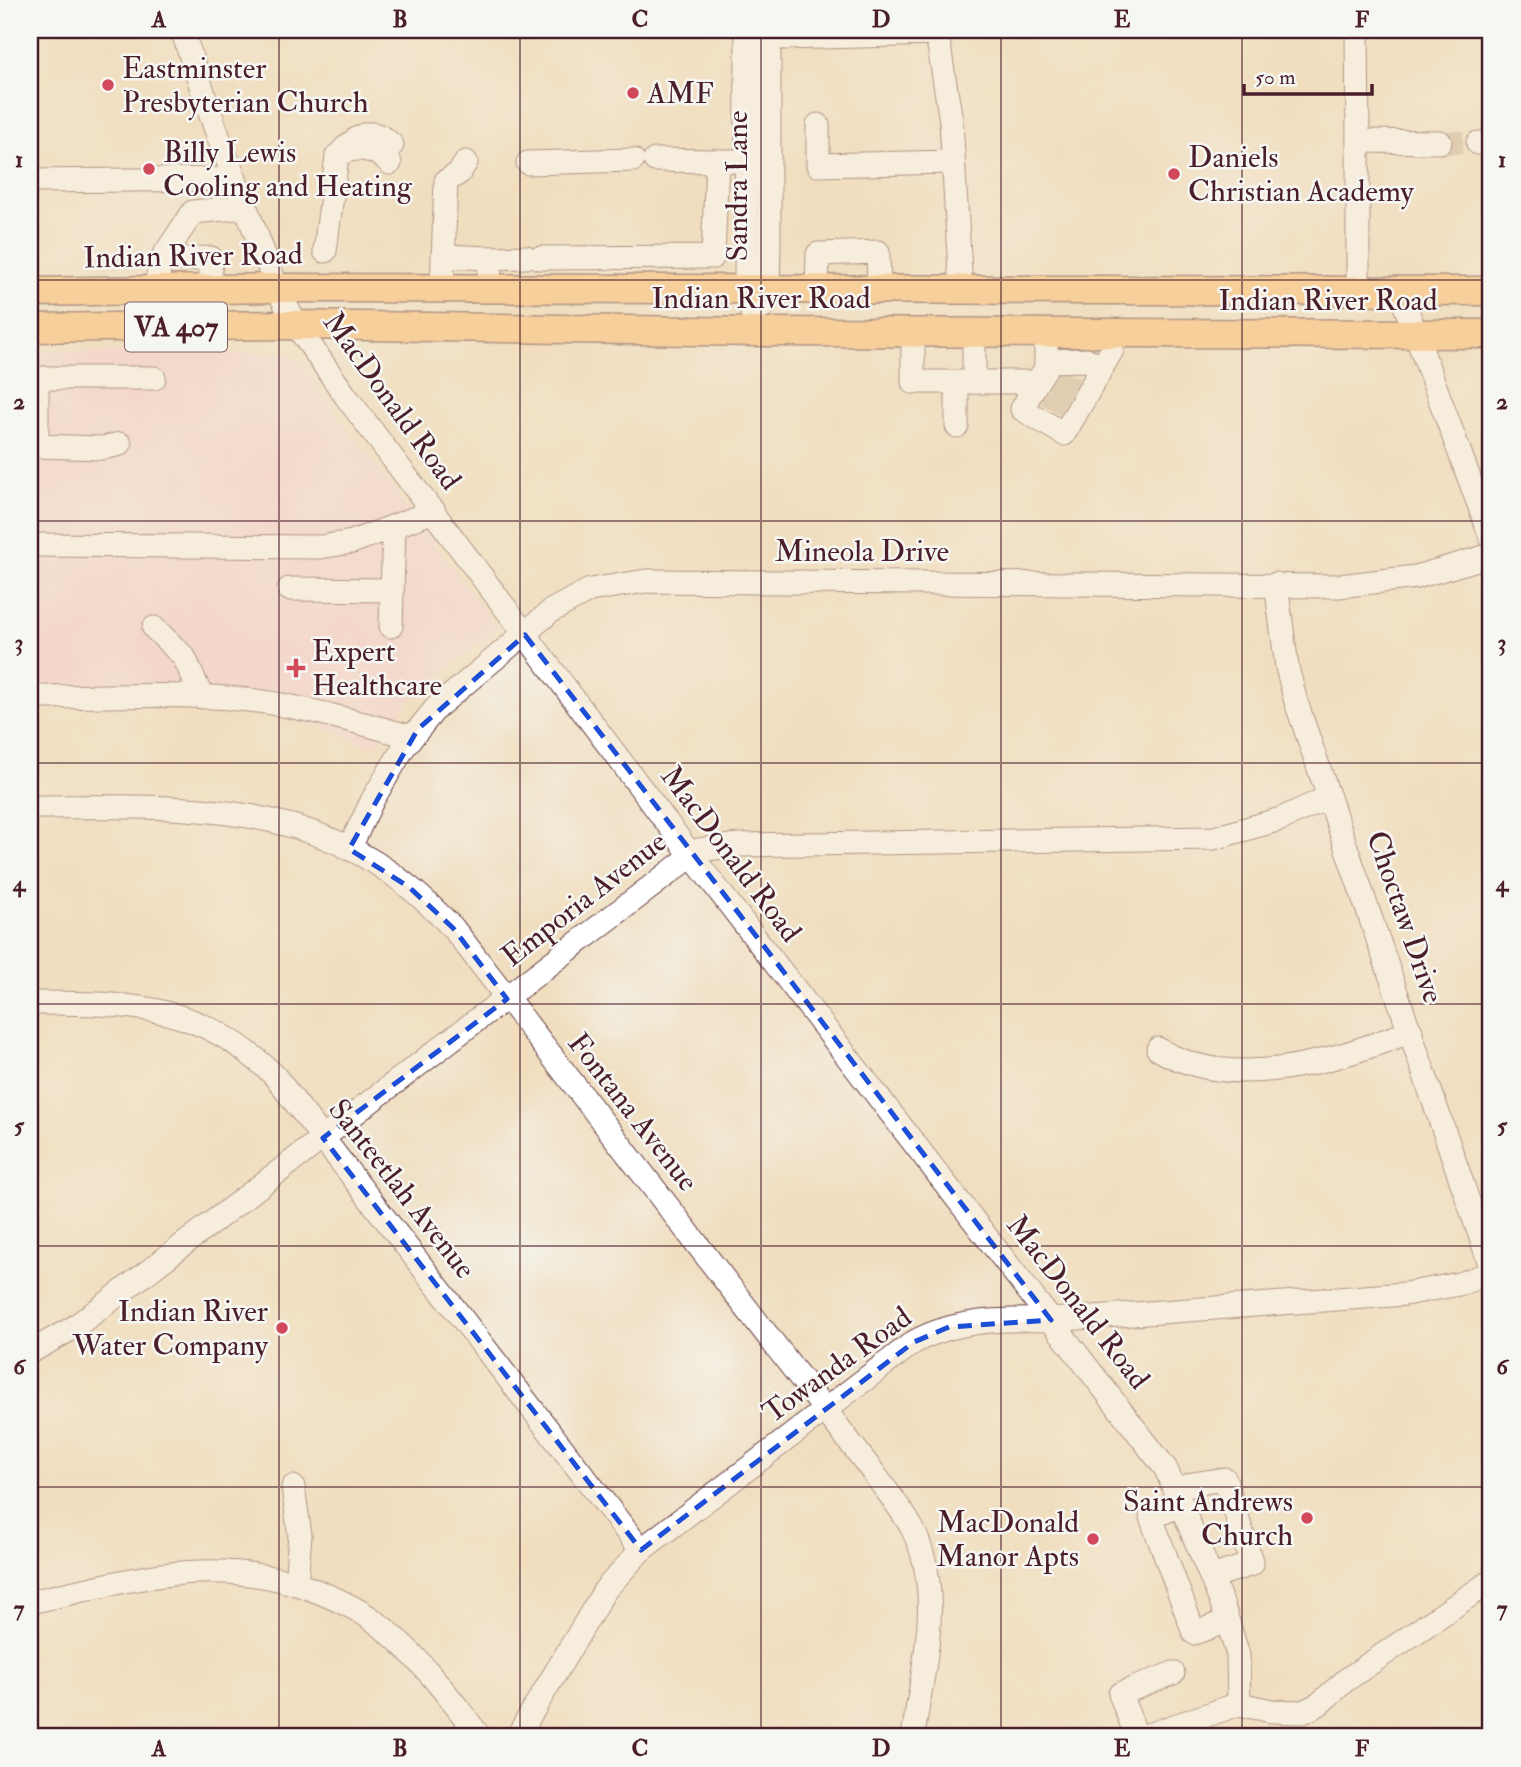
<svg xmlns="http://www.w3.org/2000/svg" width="1521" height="1767" font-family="'IM FELL Double Pica',serif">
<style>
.built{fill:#f5cfda}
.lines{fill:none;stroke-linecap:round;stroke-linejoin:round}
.minor-tunnel{stroke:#cfb8a1;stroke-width:23;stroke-dasharray:23 11;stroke-linecap:butt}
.minor-casing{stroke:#633c41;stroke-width:25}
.major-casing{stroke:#633c41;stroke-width:31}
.minor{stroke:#fff;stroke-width:23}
.major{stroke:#fdbc70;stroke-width:28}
.marked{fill:none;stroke:#1d4ed8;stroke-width:5;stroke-dasharray:14 9;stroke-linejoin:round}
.grid{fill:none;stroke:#4a1f2b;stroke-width:2;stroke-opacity:0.55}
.poi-dot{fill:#d1495b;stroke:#f6f6f2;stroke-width:2.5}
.labels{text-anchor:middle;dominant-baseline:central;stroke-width:5;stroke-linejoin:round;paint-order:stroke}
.shield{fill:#f6f6f2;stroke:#7e6067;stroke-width:2}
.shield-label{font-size:28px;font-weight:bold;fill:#4a1f2b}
.poi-label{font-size:30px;fill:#4a1f2b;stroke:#f6f6f2;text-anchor:start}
.street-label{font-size:30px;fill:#4a1f2b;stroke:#f6f6f2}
.neatline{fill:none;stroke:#4a1f2b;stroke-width:2.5}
.grid-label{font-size:23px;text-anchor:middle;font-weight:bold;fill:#4a1f2b}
</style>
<rect width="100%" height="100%" fill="#f6f6f2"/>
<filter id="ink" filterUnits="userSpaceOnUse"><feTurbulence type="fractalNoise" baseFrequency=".0143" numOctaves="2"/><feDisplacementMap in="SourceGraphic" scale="14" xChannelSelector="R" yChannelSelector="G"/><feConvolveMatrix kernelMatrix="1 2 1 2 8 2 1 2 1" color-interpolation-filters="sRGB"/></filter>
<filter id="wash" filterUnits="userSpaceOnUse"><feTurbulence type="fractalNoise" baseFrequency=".00686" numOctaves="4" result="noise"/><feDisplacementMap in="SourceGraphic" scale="28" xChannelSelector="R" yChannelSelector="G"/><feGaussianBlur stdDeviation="1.57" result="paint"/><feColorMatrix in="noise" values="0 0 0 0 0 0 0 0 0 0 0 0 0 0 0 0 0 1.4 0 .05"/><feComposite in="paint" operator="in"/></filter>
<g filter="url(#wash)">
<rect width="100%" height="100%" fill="#f0debf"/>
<polygon class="built" points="30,351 291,354 497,627 406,704 374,748 326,728 259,713 183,707 30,704"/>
</g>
<g filter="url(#ink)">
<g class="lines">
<g class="minor-tunnel">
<polyline points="1440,142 1478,143"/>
<polyline points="1055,378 1077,391"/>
<polyline points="1046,393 1068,406"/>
</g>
<g class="minor-casing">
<g id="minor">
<polyline points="182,30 217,133 277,288 296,325 345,395 692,856 1166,1469 1223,1606 1238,1655 1239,1704"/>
<polyline points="747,30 746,289 757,332"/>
<polyline points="1357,30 1358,141"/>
<polyline points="747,39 937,34 951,121 961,289"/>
<polyline points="818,125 818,165 953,162"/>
<polyline points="1478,143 1491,143"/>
<path d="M343 150C361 133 373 126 392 145"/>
<polyline points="655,160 717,161"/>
<polyline points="528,163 633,160"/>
<polyline points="30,181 235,179"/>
<path d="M325 251 337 156C354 144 375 148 390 163"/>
<polyline points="443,256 490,258"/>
<polyline points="540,258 713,257 717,161 747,161"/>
<polyline points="161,260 211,258 209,289"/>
<polyline points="442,289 446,181 459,173 466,162"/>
<polyline points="489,289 490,258 526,257"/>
<polyline points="817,289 818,254 878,252 879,289"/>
<polyline points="1358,289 1358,141 1440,142"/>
<polyline points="1399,289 1491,537"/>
<polyline points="155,290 161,260 193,212 246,207"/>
<polyline points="764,306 768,289 769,243 769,30"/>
<polyline points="913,332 913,382 1037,382 1046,368 1046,332"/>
<polyline points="1046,361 1088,360 1102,368"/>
<polyline points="30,378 154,378"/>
<polyline points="37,378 37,446 103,448 120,444"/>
<polyline points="974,382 974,332"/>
<polyline points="1037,382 1022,409 1064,434 1112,350 1112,333"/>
<polyline points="957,426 957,382"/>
<polyline points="30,545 320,547 352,542 434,511"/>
<polyline points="1276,584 1287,667 1296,702 1491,1267"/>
<polyline points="289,589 392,590"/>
<polyline points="391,626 394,527"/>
<polyline points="154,628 184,657 202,697"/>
<path d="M30 697C109 697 192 691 271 703 319 711 365 724 412 737"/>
<path d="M30 807C162 807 302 796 410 888 425 900 439 914 453 928L873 1472C886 1491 903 1510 913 1530 945 1594 922 1670 913 1737"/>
<polyline points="349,849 373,799 404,747 436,708 551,611 590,590 646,581 1339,586 1416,577 1491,555"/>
<path d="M30 1003C131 1004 196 1001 274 1075L641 1550"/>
<path d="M1158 1049C1233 1094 1335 1061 1411 1031"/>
<polyline points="30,1352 73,1328 107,1303 699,850 739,845 1214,838 1281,819 1329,797"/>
<polyline points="293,1487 300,1535 296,1584"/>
<polyline points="1176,1491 1192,1484 1225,1479 1252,1564 1211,1577"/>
<polyline points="1182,1505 1151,1517 1194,1633 1227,1621"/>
<path d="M30 1602C127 1581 213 1553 311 1589 335 1598 361 1610 381 1626 420 1657 450 1698 480 1737"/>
<path d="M517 1737 605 1590 641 1550 914 1342C956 1319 1003 1319 1051 1320L1405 1294 1459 1284 1491 1273"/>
<polyline points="1137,1737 1120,1694 1173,1673"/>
<polyline points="1142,1737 1239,1704 1272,1711 1303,1712 1319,1704 1346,1680 1491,1581"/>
</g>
</g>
<g class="major-casing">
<g id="major">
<polyline points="30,292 277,288 1491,291"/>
<polyline points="30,328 296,325 757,332 1491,334"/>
</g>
</g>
<use href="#minor" class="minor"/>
<use href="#major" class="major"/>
</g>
</g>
<path d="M0 0H1521V1767H0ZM525 635 1051 1320 949 1327 914 1342 641 1550 323 1138 507 999 453 928 409 887 349 849 418 729Z" fill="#f0debf" fill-opacity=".55" fill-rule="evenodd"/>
<path class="marked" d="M525 635 1051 1320 949 1327 914 1342 641 1550 323 1138 507 999 453 928 409 887 349 849 418 729Z"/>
<path class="grid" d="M279 30V1737M520 30V1737M761 30V1737M1001 30V1737M1242 30V1737M30 280H1491M30 521H1491M30 763H1491M30 1004H1491M30 1246H1491M30 1487H1491"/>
<g class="poi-dot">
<circle cx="108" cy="85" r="7"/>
<circle cx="633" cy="93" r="7"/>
<circle cx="149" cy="169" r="7"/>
<circle cx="1174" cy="174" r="7"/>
<path d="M292.5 657.5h7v7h7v7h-7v7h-7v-7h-7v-7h7z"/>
<circle cx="282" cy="1328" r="7"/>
<circle cx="1307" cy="1518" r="7"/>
<circle cx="1093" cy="1539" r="7"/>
</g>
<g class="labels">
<rect class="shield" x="125" y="302.5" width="102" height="49" rx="5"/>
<g class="shield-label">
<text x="176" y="327">VA 407</text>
</g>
<g class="poi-label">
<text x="122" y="68">Eastminster<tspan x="122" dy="34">Presbyterian Church</tspan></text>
<text x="647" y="93">AMF</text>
<text x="163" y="152">Billy Lewis<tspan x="163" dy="34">Cooling and Heating</tspan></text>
<text x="1188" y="157">Daniels<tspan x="1188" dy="34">Christian Academy</tspan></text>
<text x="312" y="651">Expert<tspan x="312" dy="34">Healthcare</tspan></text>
<text x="268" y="1311" text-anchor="end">Indian River<tspan x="268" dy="34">Water Company</tspan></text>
<text x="1293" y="1501" text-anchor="end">Saint Andrews<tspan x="1293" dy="34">Church</tspan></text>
<text x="1079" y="1522" text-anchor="end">MacDonald<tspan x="1079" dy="34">Manor Apts</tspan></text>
</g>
<g class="street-label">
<text transform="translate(737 186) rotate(-90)">Sandra Lane</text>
<text transform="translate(193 256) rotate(-1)">Indian River Road</text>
<text x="761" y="298">Indian River Road</text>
<text x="1328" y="300">Indian River Road</text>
<text transform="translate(392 401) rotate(54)">MacDonald Road</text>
<text x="862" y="551">Mineola Drive</text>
<text transform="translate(731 854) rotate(53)">MacDonald Road</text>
<text transform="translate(584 899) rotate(-38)">Emporia Avenue</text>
<text transform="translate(1405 917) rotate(71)">Choctaw Drive</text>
<text transform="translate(633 1112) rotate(52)">Fontana Avenue</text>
<text transform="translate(402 1189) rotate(52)">Santeetlah Avenue</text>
<text transform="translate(1078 1302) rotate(52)">MacDonald Road</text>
<text transform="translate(837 1365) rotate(-36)">Towanda Road</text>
</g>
</g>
<rect width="1521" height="1767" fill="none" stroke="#f6f6f2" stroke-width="77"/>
<path d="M1244 84v10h128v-10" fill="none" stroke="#4a1f2b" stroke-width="3.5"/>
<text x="1255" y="84" font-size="21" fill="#4a1f2b" stroke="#f6f6f2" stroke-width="5" paint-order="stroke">50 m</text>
<rect x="38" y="38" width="1444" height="1690" class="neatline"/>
<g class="grid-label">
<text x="159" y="27">A</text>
<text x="400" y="27">B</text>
<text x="640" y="27">C</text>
<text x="881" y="27">D</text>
<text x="1122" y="27">E</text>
<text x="1362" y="27">F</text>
<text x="19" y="167">1</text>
<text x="1502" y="167">1</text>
<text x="19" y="409">2</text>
<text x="1502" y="409">2</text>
<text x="19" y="650">3</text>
<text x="1502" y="650">3</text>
<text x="19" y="891">4</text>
<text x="1502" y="891">4</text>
<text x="19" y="1133">5</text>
<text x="1502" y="1133">5</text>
<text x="19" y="1374">6</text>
<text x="1502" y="1374">6</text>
<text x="19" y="1616">7</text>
<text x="1502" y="1616">7</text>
<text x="159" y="1756">A</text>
<text x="400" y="1756">B</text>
<text x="640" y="1756">C</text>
<text x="881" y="1756">D</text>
<text x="1122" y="1756">E</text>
<text x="1362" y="1756">F</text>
</g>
</svg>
